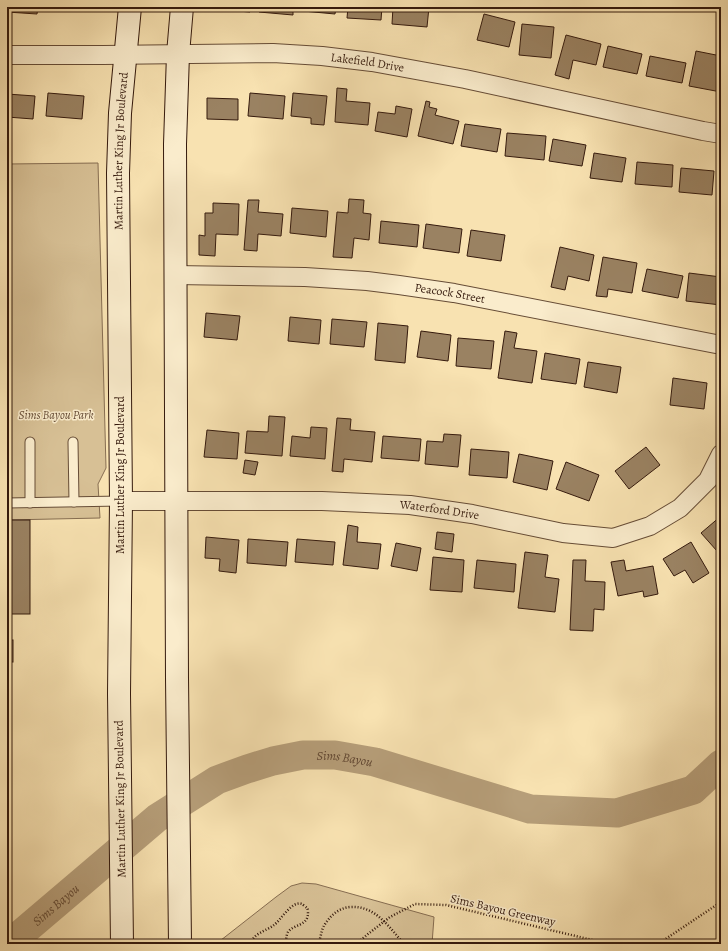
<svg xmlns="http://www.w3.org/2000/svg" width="728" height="951" font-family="Alegreya,serif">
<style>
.green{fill:#d7c095;stroke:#866d51}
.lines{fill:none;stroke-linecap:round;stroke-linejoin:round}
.river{stroke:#b69e79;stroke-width:29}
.building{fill:#9a8262;stroke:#351a0d}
.service-casing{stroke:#664c36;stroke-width:11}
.minor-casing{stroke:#664c36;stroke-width:20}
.secondary-casing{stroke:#351a0d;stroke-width:24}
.path{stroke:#351a0d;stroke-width:2.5;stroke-dasharray:1 2;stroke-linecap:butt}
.service{stroke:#faeccc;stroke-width:9}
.minor{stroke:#faeccc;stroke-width:18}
.secondary{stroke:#faeccc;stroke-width:22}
.labels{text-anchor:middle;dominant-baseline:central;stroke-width:3;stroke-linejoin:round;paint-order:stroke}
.street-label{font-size:12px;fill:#351a0d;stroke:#faeccc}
.park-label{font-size:12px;font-style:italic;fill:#664c36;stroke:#faeccc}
.water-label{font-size:13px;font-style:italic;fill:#624833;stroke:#faeccc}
</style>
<rect width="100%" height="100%" fill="#f8e2b1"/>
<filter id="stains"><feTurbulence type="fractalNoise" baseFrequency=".005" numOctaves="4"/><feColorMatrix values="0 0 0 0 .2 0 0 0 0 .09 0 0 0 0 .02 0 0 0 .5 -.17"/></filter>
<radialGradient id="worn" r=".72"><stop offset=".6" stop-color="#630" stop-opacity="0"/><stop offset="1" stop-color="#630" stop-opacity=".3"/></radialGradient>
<g class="green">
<polygon points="98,163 106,468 98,484 100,518 7,520 7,164"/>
<polygon points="302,883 316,884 434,917 432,944 216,944 276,897 291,886"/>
</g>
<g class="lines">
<path class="river" id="s1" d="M9 944 157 818 217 780 247 769 273 761 303 755H335L375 762 530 809 617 813 693 790 721 764"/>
</g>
<g class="building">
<polygon points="7,7 38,7 37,14 7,12"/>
<polygon points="52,7 88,7 88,11 52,9"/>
<polygon points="213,7 250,7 250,12 213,9"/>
<polygon points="259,7 293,7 293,15 259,12"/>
<polygon points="304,7 336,7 335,14 303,11"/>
<polygon points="348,7 382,7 381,20 347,18"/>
<polygon points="393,7 429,7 427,27 392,24"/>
<polygon points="484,14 515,22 509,47 477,40"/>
<polygon points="522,24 554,27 551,58 519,55"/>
<polygon points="566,35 601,44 596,65 573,60 569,79 555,75"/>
<polygon points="608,46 642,54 637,74 603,67"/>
<polygon points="696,51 721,56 721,92 689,86"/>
<polygon points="650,56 686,63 682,83 646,76"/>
<polygon points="337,88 347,89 346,101 370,103 368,125 335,122"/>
<polygon points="48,93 84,96 82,119 46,116"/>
<polygon points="250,93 285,96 283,119 248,116"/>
<polygon points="293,93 327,96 324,125 311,124 311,118 291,116"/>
<polygon points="7,94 35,96 33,119 7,117"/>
<polygon points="207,98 238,99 238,120 207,119"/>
<polygon points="426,101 430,102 429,107 437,109 435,115 459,121 453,144 418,136"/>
<polygon points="396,106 412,109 407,137 375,131 378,112 395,114"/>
<polygon points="465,124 501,129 497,152 461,146"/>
<polygon points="507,133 546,136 544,160 505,156"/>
<polygon points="553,139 586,145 582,166 549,161"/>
<polygon points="594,153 626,158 622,182 590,178"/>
<polygon points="637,162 673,165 672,187 635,184"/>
<polygon points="681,168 714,171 712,195 679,192"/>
<polygon points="349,199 364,200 363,213 371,214 369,240 354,238 352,258 333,257 337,212 348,213"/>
<polygon points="248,200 259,200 258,212 283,214 281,236 258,234 257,251 244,250"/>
<polygon points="213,203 239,204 238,235 216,234 215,256 199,255 199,235 205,236 205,213 213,213"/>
<polygon points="292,208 328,211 326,237 290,233"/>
<polygon points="381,221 419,225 417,247 379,243"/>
<polygon points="426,224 462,229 459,253 423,248"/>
<polygon points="471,230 505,235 501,261 467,256"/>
<polygon points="560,247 594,255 589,281 568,276 565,290 551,287"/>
<polygon points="603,257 637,263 632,293 608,289 607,297 596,296"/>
<polygon points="647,269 683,276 678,298 642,291"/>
<polygon points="689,273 721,277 721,305 686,301"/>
<polygon points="206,313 240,316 237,340 204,337"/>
<polygon points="290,317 321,320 319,344 288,341"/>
<polygon points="332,319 367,322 364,347 330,344"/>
<polygon points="378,323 408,326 405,363 375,360"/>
<polygon points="421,331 451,335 448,361 417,357"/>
<polygon points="505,331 517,333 514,348 537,351 532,383 498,378"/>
<polygon points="458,338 494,341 491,369 456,366"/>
<polygon points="545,353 580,359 576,384 541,379"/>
<polygon points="588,362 621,367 617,393 584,387"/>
<polygon points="673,378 707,383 704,409 670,405"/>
<polygon points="269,416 285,417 282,456 245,453 247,431 268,432"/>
<polygon points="337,418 351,419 350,430 375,432 372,462 344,459 343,472 332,471"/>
<polygon points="311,427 327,428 325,459 290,456 292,436 310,438"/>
<polygon points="207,430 239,433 237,459 204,457"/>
<polygon points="444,434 461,435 458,467 425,464 427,441 443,442"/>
<polygon points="383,436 421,439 419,461 381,458"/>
<polygon points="646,447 660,465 629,489 615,471"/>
<polygon points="471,449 509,452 507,478 469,475"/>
<polygon points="519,454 553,461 547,490 513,482"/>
<polygon points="245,460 258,462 255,475 243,473"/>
<polygon points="566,462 599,475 589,501 556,489"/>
<polygon points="721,516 721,547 717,551 701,533"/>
<rect x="7" y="520" width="23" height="94"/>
<polygon points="348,525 358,527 357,542 381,544 378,569 343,565"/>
<polygon points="437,532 454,534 452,552 435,549"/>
<polygon points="206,537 239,540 236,573 219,571 220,559 205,558"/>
<polygon points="248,539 288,542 286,566 247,563"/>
<polygon points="297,539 335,542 333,565 295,562"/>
<polygon points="691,542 709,573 693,583 685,570 674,576 663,559"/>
<polygon points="396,543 421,548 417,571 391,566"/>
<polygon points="525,552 548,555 545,577 559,579 555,612 518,608"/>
<polygon points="433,557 464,560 462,592 430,590"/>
<polygon points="477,560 516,564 514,592 474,588"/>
<polygon points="573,560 586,560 585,581 605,582 604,610 594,609 593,631 570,630"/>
<polygon points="624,560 626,571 653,566 658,594 644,597 643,591 618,596 611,562"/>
<rect x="7" y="640" width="6" height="22"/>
</g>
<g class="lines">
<g class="service-casing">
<g id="service">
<polyline points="30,442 30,503"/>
<polyline points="73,442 74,502"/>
<polyline points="7,503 121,501"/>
</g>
</g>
<g class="minor-casing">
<g id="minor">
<path id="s2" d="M7 55H103L273 53 322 56 372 62 465 79 703 131 721 134"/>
<path id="s3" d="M175 275 305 277 367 281 399 285 454 293 721 345"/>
<path id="s4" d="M121 501H322L410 505 472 514 563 533 613 538 650 526 680 508 708 480 721 454"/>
</g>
</g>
<g class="secondary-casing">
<g id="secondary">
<path id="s5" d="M122 944 119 694 121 501 118 173 120 113 130 7"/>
<polyline points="180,944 177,678 175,144 178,54 182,7"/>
</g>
</g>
<g class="path">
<path d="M251 944C252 934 266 931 274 925 281 920 292 900 302 904 303 905 306 907 307 908 308 909 308 913 308 914 307 926 294 924 288 932 286 936 286 940 286 944"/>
<path d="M318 944C321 938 321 930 325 924 331 915 339 908 350 907 375 905 389 927 404 944"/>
<polyline points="356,944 368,934 390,917 415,904 446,905 609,944"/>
<polyline points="649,944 661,942 721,902"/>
</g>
<use href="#service" class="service"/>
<use href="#minor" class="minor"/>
<use href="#secondary" class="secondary"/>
</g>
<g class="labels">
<g class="street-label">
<text stroke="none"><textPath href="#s2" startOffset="361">Lakefield Drive</textPath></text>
<text stroke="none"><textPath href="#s5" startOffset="793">Martin Luther King Jr Boulevard</textPath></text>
<text stroke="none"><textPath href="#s3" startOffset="276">Peacock Street</textPath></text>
<text transform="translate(120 475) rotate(-90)">Martin Luther King Jr Boulevard</text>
<text stroke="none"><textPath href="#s4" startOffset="319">Waterford Drive</textPath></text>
<text transform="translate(120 799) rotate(-91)">Martin Luther King Jr Boulevard</text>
<text transform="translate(503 910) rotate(13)">Sims Bayou Greenway</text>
</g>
<g class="park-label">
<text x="56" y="415">Sims Bayou Park</text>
</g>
<g class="water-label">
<text stroke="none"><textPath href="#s1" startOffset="397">Sims Bayou</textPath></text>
<text stroke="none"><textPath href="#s1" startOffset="61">Sims Bayou</textPath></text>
</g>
</g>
<rect width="728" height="951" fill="none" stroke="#f8e2b1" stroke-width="24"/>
<rect x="8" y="8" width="712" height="935" fill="none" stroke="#351a0d" stroke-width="2"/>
<rect x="12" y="12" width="704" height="927" fill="none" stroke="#351a0d"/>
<rect width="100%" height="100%" filter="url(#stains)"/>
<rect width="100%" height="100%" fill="url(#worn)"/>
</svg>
